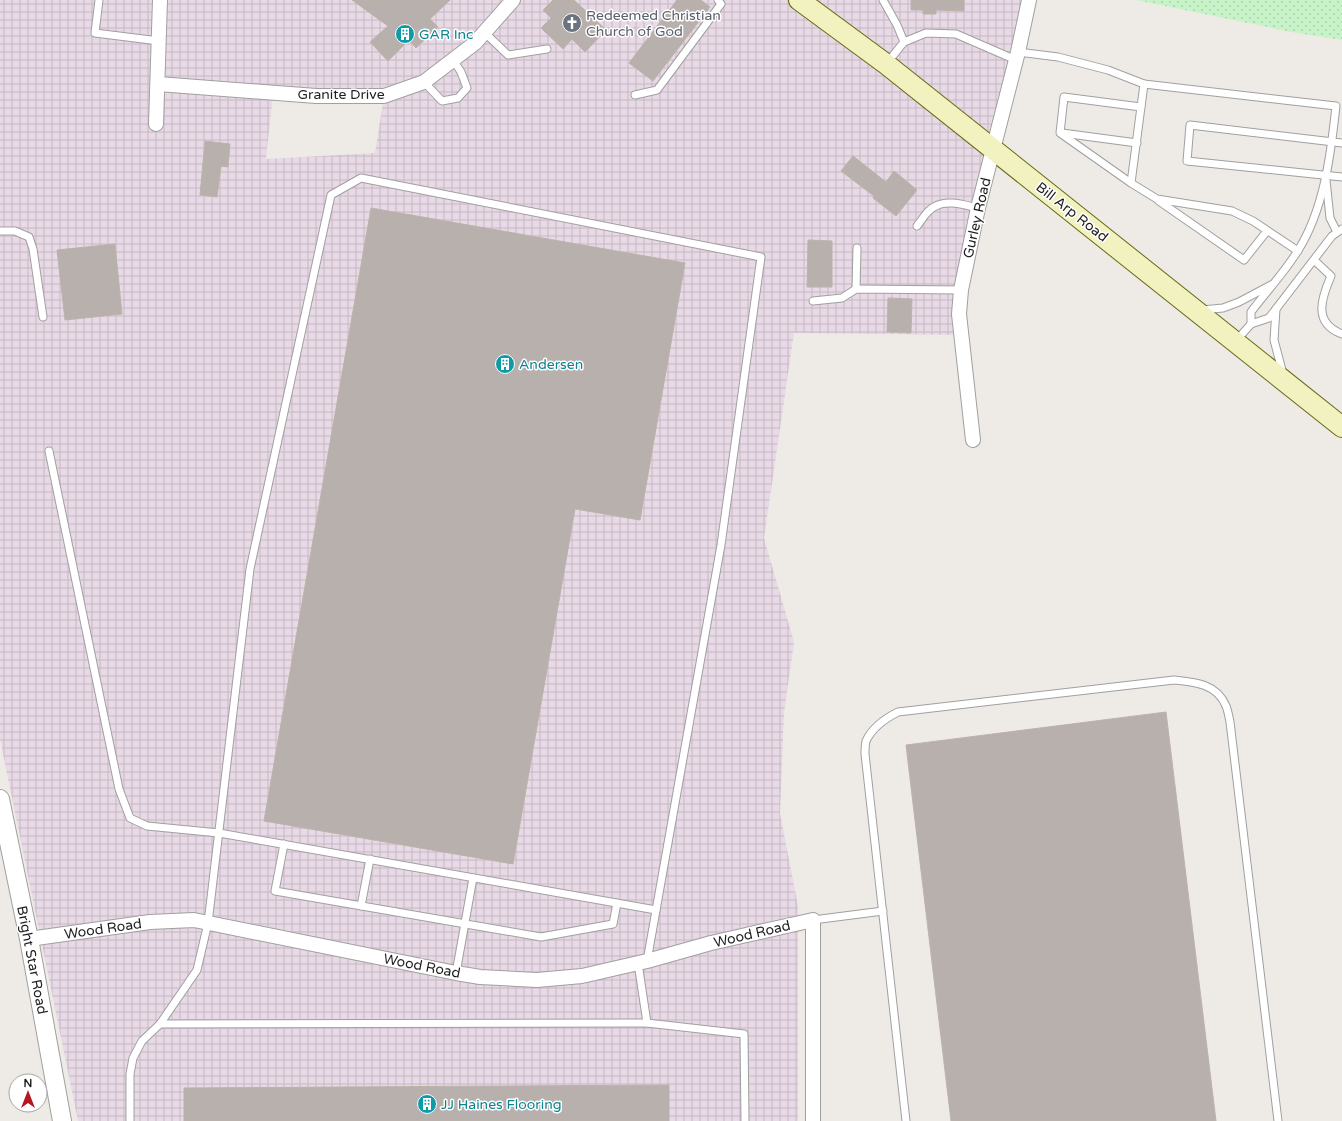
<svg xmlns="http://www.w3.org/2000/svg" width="1342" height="1121" font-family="'Varela Round',sans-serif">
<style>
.industrial{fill:url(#industrial-grid);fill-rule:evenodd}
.park{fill:url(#park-dots)}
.building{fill:#b7b0ac;stroke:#beb2aa}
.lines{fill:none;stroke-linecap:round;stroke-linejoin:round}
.service-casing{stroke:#a0a0a0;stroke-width:9}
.minor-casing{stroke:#a0a0a0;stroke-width:16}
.tertiary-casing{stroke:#a0a0a0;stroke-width:20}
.secondary-casing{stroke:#676a11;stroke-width:22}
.service{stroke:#fff;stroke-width:7}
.minor{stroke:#fff;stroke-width:14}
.tertiary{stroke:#fff;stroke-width:18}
.secondary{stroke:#f2f1c0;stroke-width:20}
.labels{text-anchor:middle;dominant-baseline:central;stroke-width:3;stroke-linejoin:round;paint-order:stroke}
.worship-label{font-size:14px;fill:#5b616d;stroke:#fff;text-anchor:start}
.culture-label{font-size:14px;fill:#0d838f;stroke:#fff;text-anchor:start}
.street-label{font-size:14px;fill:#1f1f1f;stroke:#fff}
</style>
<defs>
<pattern id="industrial-grid" width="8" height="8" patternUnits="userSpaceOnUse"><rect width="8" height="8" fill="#e7d9e5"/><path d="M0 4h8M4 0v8" fill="none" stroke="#c6bac4"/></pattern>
<pattern id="park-dots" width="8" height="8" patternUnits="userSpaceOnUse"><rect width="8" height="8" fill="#c8f3c9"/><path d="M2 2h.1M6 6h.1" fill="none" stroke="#abd0ac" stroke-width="1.8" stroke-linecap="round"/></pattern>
</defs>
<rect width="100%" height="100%" fill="#eeebe6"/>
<path class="industrial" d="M0 0H1028L978 208 961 335 794 333 764 538 794 642 784 713 780 813 798 906V1121H78L0 739ZM273 93 384 96 375 153 266 159Z"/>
<polygon class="park" points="1136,0 1342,0 1342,40 1291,32"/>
<g class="building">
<polygon points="352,0 450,0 430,19 438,27 416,48 409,40 388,61 370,42 388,26"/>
<polygon points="553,0 574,0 606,30 585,52 572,39 563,49 541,28 551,18 543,10"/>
<polygon points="677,0 701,0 710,7 653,81 629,63"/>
<polygon points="911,0 964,0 964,11 936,10 936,14 923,14 923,10 911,10"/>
<polygon points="205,141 230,144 228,167 221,166 217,197 200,195"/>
<polygon points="853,156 886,182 894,171 917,190 896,216 873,198 874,196 841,171"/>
<polygon points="371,208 685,263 640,520 575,509 513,864 264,821"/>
<polygon points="808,240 832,241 832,287 807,287"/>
<polygon points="115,244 122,314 65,320 57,250"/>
<polygon points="888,298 912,299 911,333 887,332"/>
<polygon points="1166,712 1216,1121 951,1121 906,745"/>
<polygon points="669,1085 669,1121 184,1121 184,1088"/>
</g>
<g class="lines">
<g class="service-casing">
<g id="service">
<polyline points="99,0 95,33 159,41"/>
<polyline points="883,0 897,25 904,42 887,63"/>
<polyline points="484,32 508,55 547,49"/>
<polyline points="904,42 926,33 956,34 1016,60"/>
<path d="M1018 52 1058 57 1108 70 1144 84 1336 106C1331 153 1324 211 1297 252 1284 273 1266 292 1251 312V324"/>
<polyline points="424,82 442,101 458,98 467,88 461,72 453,60"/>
<polyline points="1144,84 1131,183 1157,199 1232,211 1253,221 1298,251"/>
<polyline points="635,95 657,90 721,4 718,0"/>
<polyline points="1062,133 1137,143"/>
<polyline points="1342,143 1190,125 1187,161 1342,177"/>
<polyline points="1326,180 1330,218 1337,232"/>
<polyline points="1131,183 1060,133 1064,97 1141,107"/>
<polyline points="1159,201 1244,260 1267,231"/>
<path d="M917 226C922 220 927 210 934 207 947 199 964 205 978 208"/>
<polyline points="0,231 15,231 29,237 33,249 43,317"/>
<path d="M1314 260 1331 276C1321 299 1313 323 1342 334"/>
<polyline points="856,289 857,248"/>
<polyline points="813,301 842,298 856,289 961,290"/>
<polyline points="1276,309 1274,340 1283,374"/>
<polyline points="1202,310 1223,308 1239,302 1271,285"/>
<polyline points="1235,342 1251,324 1269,318 1332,236 1342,229"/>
<polyline points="49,451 119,789 130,818 147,826 219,833 656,910"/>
<polyline points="284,844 275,891 541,937 613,924 617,903"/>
<polyline points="361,906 370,859"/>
<polyline points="813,920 883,911"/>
<polyline points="638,963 647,1023 744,1034 745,1121"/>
<polyline points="456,973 473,878"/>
<polyline points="160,1024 647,1023"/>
<polyline points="130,1121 130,1074 133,1058 142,1041 160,1024 197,970 208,923 250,569 331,195 361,178 761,257 721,545 647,961"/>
<path d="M906 1121 865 754C865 750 865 745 866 741 872 728 886 718 898 712L1174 680C1195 682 1217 684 1226 706 1228 711 1229 717 1230 722L1278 1121"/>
</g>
</g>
<g class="minor-casing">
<g id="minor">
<polyline points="158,84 316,96 384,96 424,82 475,43 513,0"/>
<polyline points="156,124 160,0"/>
<polyline points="973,440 959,314 961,290 978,208 1018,52 1029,0"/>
<polyline points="29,939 150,922 194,920 456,973 480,977 537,980 582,976 647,961 711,943 813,920 813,1121"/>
</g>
</g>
<g class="tertiary-casing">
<polyline id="tertiary" points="0,799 29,939 62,1121"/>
</g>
<g class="secondary-casing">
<polyline id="secondary" points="799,0 886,64 1342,427"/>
</g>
<use href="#service" class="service"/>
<use href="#minor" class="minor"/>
<use href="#tertiary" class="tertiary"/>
<use href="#secondary" class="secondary"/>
</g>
<defs>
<g id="church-disc" transform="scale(1)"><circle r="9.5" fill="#6b7280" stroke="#fff"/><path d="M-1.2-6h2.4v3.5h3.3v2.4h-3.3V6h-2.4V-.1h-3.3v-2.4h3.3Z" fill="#fff"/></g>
<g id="building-disc" transform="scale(1)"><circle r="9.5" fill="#0f9aa8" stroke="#fff"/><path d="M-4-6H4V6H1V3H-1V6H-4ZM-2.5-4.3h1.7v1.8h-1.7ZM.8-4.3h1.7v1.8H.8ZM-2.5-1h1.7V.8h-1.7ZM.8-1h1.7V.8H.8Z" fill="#fff"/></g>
</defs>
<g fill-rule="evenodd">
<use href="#church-disc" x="572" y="23"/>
<use href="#building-disc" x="405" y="34"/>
<use href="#building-disc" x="505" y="364"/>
<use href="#building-disc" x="427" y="1104"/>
</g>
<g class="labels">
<g class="worship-label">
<text x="586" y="15">Redeemed Christian<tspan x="586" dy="16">Church of God</tspan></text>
</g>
<g class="culture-label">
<text x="419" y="34">GAR Inc</text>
<text x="519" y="364">Andersen</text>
<text x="441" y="1104">JJ Haines Flooring</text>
</g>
<g class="street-label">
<text x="341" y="94">Granite Drive</text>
<text transform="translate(1072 212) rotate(38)">Bill Arp Road</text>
<text transform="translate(977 218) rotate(-77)">Gurley Road</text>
<text transform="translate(103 929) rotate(-8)">Wood Road</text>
<text transform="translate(752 934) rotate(-13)">Wood Road</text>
<text transform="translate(32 960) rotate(79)">Bright Star Road</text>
<text transform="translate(422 966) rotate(11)">Wood Road</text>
</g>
</g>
<g transform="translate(28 1093)"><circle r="19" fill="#ffffff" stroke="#a5a5a5"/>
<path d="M0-3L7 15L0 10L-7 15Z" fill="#b71722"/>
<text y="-6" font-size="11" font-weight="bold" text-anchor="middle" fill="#1f1f1f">N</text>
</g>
</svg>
